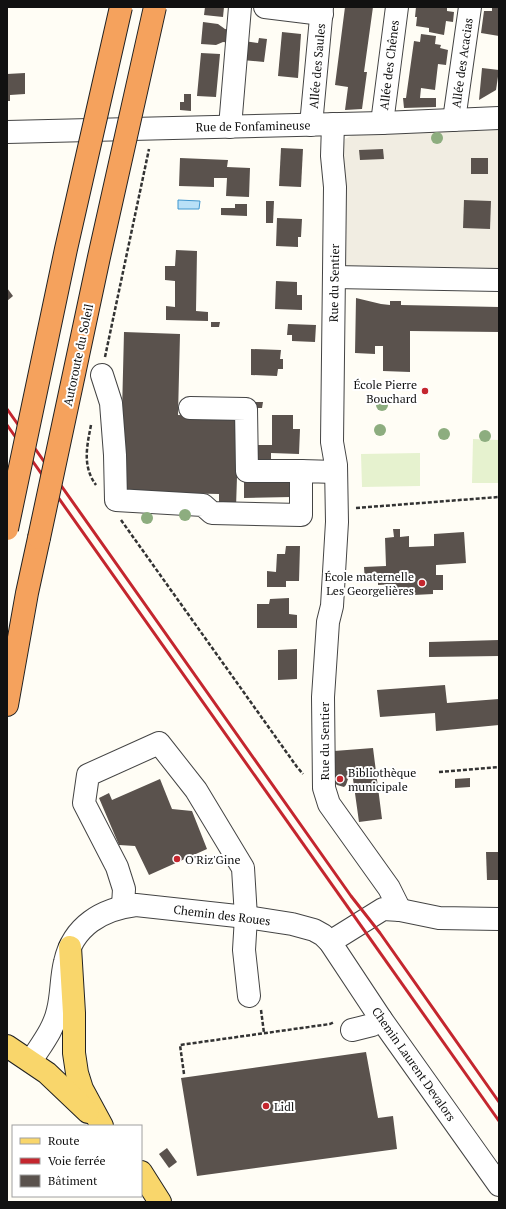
<svg xmlns="http://www.w3.org/2000/svg" width="506" height="1209" font-family="'PT Serif',serif">
<style>
.pitch{fill:#e6f2cf}
.plaza{fill:#f1ede2}
.water{fill:#b9e0f7;stroke:#3f96cf}
.building{fill:#5a524d}
.lines{fill:none;stroke-linecap:round;stroke-linejoin:round}
.minor-casing{stroke:#444;stroke-width:24}
.major-casing{stroke:#222;stroke-width:24}
.highway-casing{stroke:#222;stroke-width:24}
.path{stroke:#333;stroke-width:2.5;stroke-dasharray:4 2;stroke-linecap:butt}
.minor{stroke:#fff;stroke-width:22}
.major{stroke:#f9d66b;stroke-width:22}
.highway{stroke:#f5a25d;stroke-width:22}
.rail{stroke:#c4262e;stroke-width:3}
.highway-bridge-casing{stroke:#222;stroke-width:24;stroke-linecap:butt}
.highway-bridge{stroke:#f5a25d;stroke-width:22}
.tree{fill:#8dad7f}
.poi-dot{fill:#c4262e;stroke:#fff;stroke-width:1.5}
.labels{text-anchor:middle;dominant-baseline:central;stroke-width:4;stroke-linejoin:round;paint-order:stroke}
.street-label{font-size:12px;fill:#111;stroke:#fff}
.poi-label{font-size:12px;fill:#111;stroke:#fff;text-anchor:start}
</style>
<rect width="100%" height="100%" fill="#fffdf5"/>
<g class="pitch">
<polygon points="473,439 499,440 499,483 472,483"/>
<polygon points="420,453 420,486 362,487 361,454"/>
</g>
<polygon class="plaza" points="499,130 499,271 353,268 345,265 341,254 343,146 345,139 353,135"/>
<polygon class="water" points="178,200 200,201 199,209 178,209"/>
<g class="building">
<polygon points="205,7 224,7 223,17 204,15"/>
<polygon points="345,7 373,7 364,72 367,72 362,109 345,110 348,87 335,85"/>
<polygon points="416,7 447,7 447,11 454,12 453,22 446,21 444,35 429,32 429,28 416,26 417,17 415,17"/>
<polygon points="492,7 499,7 499,36 481,33 484,11 492,11"/>
<polygon points="203,22 218,24 225,29 233,30 232,43 223,42 216,45 201,44"/>
<polygon points="282,32 301,34 298,78 278,76"/>
<polygon points="421,34 436,36 435,44 441,45 440,48 448,50 446,65 438,64 435,90 421,88 420,98 436,98 436,107 404,108 403,98 406,98 414,41 420,42"/>
<polygon points="259,38 267,39 264,62 242,60 244,41 258,43"/>
<polygon points="201,53 220,54 216,97 197,96"/>
<polygon points="482,68 499,70 496,90 479,100"/>
<polygon points="25,73 25,94 10,95 10,101 7,101 7,74"/>
<polygon points="184,94 191,94 191,111 180,110 180,102 184,102"/>
<polygon points="281,148 303,149 301,187 279,186"/>
<polygon points="383,149 384,159 360,160 359,150"/>
<polygon points="180,158 228,160 227,167 250,168 249,197 226,196 227,178 214,178 214,187 179,186"/>
<rect x="471" y="158" width="17" height="16"/>
<polygon points="464,200 491,201 490,229 463,228"/>
<polygon points="266,201 274,201 273,223 266,223"/>
<polygon points="235,204 247,204 247,216 221,215 221,208 235,208"/>
<polygon points="277,218 302,219 301,237 298,237 298,247 276,246"/>
<polygon points="176,250 197,251 196,311 208,312 208,321 166,320 166,306 175,307 175,281 165,280 165,266 175,266"/>
<polygon points="276,281 297,282 297,295 302,295 302,310 275,309"/>
<polygon points="7,288 13,296 7,301"/>
<polygon points="356,298 381,304 390,305 390,301 401,301 401,305 499,307 499,332 410,331 410,372 383,371 383,346 375,346 375,354 355,353"/>
<polygon points="211,322 220,322 219,327 211,327"/>
<polygon points="288,324 316,325 315,342 292,341 292,335 287,335"/>
<polygon points="124,332 180,334 178,415 239,417 236,507 219,507 219,494 120,492"/>
<polygon points="251,349 281,350 280,359 283,359 283,369 278,369 277,376 251,375"/>
<polygon points="254,402 263,402 262,408 258,408 258,412 254,412"/>
<polygon points="272,415 293,415 293,429 300,429 299,454 271,453 271,467 253,467 254,445 272,445"/>
<polygon points="291,477 291,497 244,498 244,478"/>
<polygon points="393,529 400,529 400,537 409,536 409,547 434,546 434,534 464,532 466,563 436,565 436,575 443,575 443,590 433,590 433,594 414,595 414,589 396,590 395,584 378,585 378,581 365,582 364,567 386,566 385,538 394,537"/>
<polygon points="286,546 300,546 299,581 286,581 286,587 267,587 267,571 276,572 277,554 285,554"/>
<polygon points="289,598 289,614 297,615 297,628 257,628 257,604 269,604 270,599"/>
<polygon points="499,640 499,656 429,657 429,642"/>
<polygon points="297,649 297,679 278,680 278,650"/>
<polygon points="445,685 447,703 499,699 499,725 436,731 435,713 380,717 377,690"/>
<polygon points="373,748 382,819 359,822 353,779 348,779 346,785 344,787 337,785 335,783 334,751"/>
<polygon points="470,778 470,787 455,788 455,779"/>
<polygon points="160,779 172,809 192,811 207,849 149,875 135,846 119,845 99,798 109,793 112,800"/>
<polygon points="486,852 499,852 499,880 487,880"/>
<polygon points="366,1052 378,1118 393,1116 397,1149 197,1176 181,1078"/>
<polygon points="167,1148 177,1162 169,1168 159,1154"/>
</g>
<g class="lines">
<g class="minor-casing">
<g id="minor">
<polyline points="265,7 322,14"/>
<polyline points="454,120 470,7"/>
<polyline points="382,123 397,7"/>
<polyline points="333,124 332,156 335,187 332,442 336,465 337,522 332,606 328,622 323,697 324,788 329,804 389,888 400,910"/>
<polyline points="311,125 322,7"/>
<polyline points="230,127 240,7"/>
<polyline points="7,132 382,123 499,118"/>
<polyline points="334,277 499,280"/>
<polyline points="102,375 111,403 115,455 116,500 203,505 212,513 301,515 301,471 336,472"/>
<polyline points="190,408 246,409 247,471 301,471"/>
<polyline points="123,906 124,889 117,867 84,803 88,775 159,743 196,790 243,868 246,917 244,950 249,996"/>
<polyline points="330,942 383,909 400,910 439,918 499,919"/>
<polyline points="352,1030 372,1025 381,1019"/>
<path d="M31 1061C41 1045 54 1029 58 1010 62 994 61 978 65 962 73 926 102 909 136 905L246 917 292 924 314 930 323 935 330 942 381 1019 499 1185"/>
</g>
</g>
<g class="major-casing">
<g id="major">
<polyline points="70,947 74,1013 74,1053 77,1073 82,1089 102,1126"/>
<polyline points="7,1046 47,1073 88,1112"/>
<polyline points="141,1172 160,1202"/>
</g>
</g>
<g class="highway-casing">
<polyline id="highway" points="7,705 27,593 39,538"/>
</g>
<g class="path">
<polyline points="105,357 149,149"/>
<path d="M91 425C87 446 82 466 96 485"/>
<polyline points="356,508 499,497"/>
<polyline points="121,520 297,767 303,774"/>
<polyline points="439,772 499,767"/>
<polyline points="261,1010 264,1033"/>
<polyline points="184,1074 180,1045 330,1024 334,1022"/>
</g>
<use href="#minor" class="minor"/>
<use href="#major" class="major"/>
<use href="#highway" class="highway"/>
<g class="rail">
<polyline points="7,409 351,896 380,933 499,1102"/>
<polyline points="7,425 499,1121"/>
</g>
<g class="highway-bridge-casing">
<g id="highway-bridge">
<polyline points="7,529 66,249 121,7"/>
<polyline points="39,538 99,257 155,7"/>
</g>
</g>
<use href="#highway-bridge" class="highway-bridge"/>
</g>
<g class="tree">
<circle cx="437" cy="138" r="6"/>
<circle cx="382" cy="405" r="6"/>
<circle cx="380" cy="430" r="6"/>
<circle cx="444" cy="434" r="6"/>
<circle cx="485" cy="436" r="6"/>
<circle cx="185" cy="515" r="6"/>
<circle cx="147" cy="518" r="6"/>
</g>
<g class="poi-dot">
<circle cx="425" cy="391" r="4"/>
<circle cx="422" cy="583" r="4"/>
<circle cx="340" cy="779" r="4"/>
<circle cx="177" cy="859" r="4"/>
<circle cx="266" cy="1106" r="4"/>
</g>
<g class="labels">
<g class="street-label">
<text transform="translate(462 63) rotate(-82)">Allée des Acacias</text>
<text transform="translate(389 65) rotate(-83)">Allée des Chênes</text>
<text transform="translate(317 66) rotate(-85)">Allée des Saules</text>
<text transform="translate(253 126) rotate(-1)">Rue de Fonfamineuse</text>
<text transform="translate(334 283) rotate(-89)">Rue du Sentier</text>
<text transform="translate(78 355) rotate(-78)">Autoroute du Soleil</text>
<text transform="translate(324 741) rotate(-90)">Rue du Sentier</text>
<text transform="translate(222 915) rotate(7)">Chemin des Roues</text>
<text transform="translate(414 1064) rotate(55)">Chemin Laurent Devalors</text>
</g>
<g class="poi-label">
<text x="417" y="384" text-anchor="end">École Pierre<tspan x="417" dy="14">Bouchard</tspan></text>
<text x="414" y="576" text-anchor="end">École maternelle<tspan x="414" dy="14">Les Georgelières</tspan></text>
<text x="348" y="772">Bibliothèque<tspan x="348" dy="14">municipale</tspan></text>
<text x="185" y="859">O'Riz'Gine</text>
<text x="274" y="1106">Lidl</text>
</g>
</g>
<rect width="506" height="1209" fill="none" stroke="#111111" stroke-width="16"/>
<rect x="12" y="1125" width="130" height="72" fill="#ffffff" stroke="#a0a0a0"/>
<rect x="20" y="1138" width="20" height="6" fill="#f9d66b" stroke="#a0a0a0"/>
<text x="48" y="1145" font-size="12" fill="#111111">Route</text>
<rect x="20" y="1158" width="20" height="6" fill="#c4262e" stroke="#a0a0a0"/>
<text x="48" y="1165" font-size="12" fill="#111111">Voie ferrée</text>
<rect x="20" y="1175" width="20" height="12" fill="#5a524d" stroke="#a0a0a0"/>
<text x="48" y="1185" font-size="12" fill="#111111">Bâtiment</text>
</svg>
